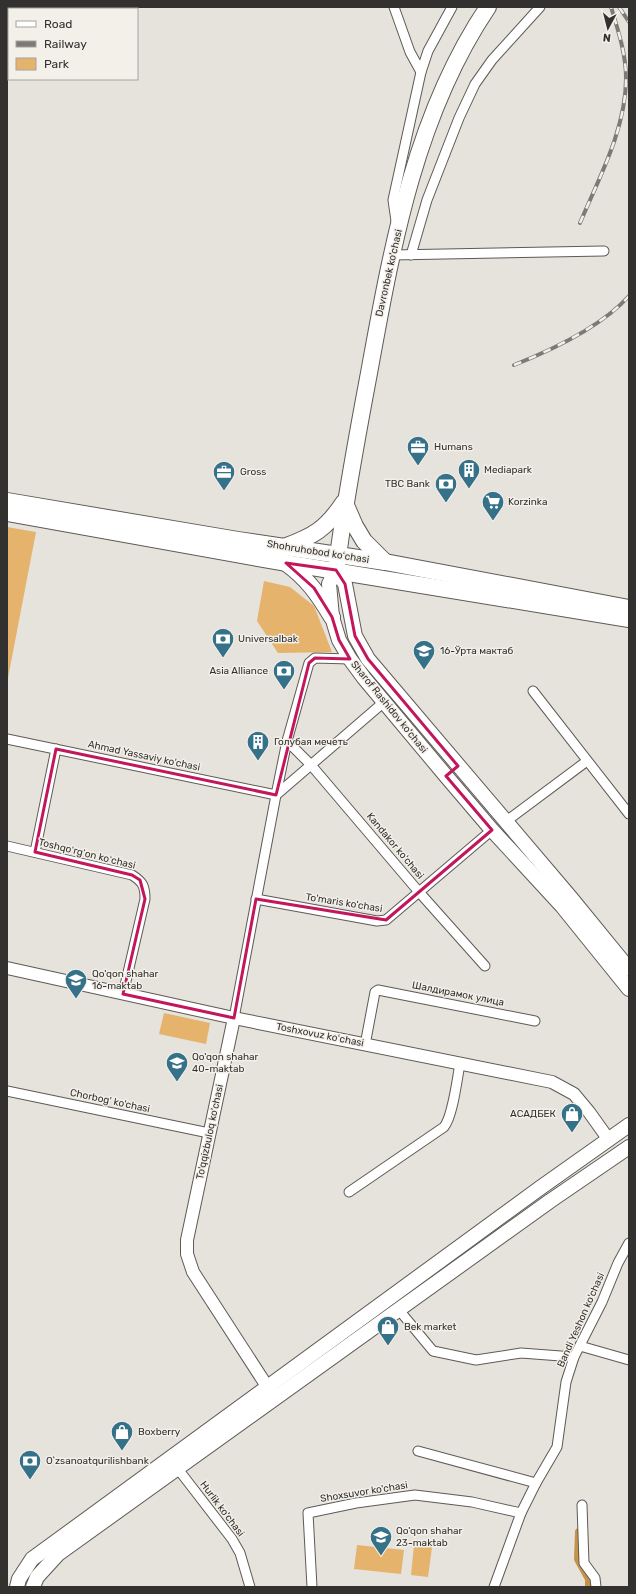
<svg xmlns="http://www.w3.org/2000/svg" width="636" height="1594" font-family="Rubik,sans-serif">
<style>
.green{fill:#e5b36b}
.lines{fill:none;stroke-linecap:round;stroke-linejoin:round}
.canal{stroke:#c59346;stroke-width:8}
.street-casing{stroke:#5e5a55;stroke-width:11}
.secondary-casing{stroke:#5e5a55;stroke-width:14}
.primary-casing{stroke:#5e5a55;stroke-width:16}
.highway-casing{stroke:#5e5a55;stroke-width:18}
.street{stroke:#fff;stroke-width:9}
.secondary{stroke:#fff;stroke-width:12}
.primary{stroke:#fff;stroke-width:14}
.highway{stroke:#fff;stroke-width:16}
.rail-casing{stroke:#7c7976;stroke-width:4}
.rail{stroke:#f3efe9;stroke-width:2.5;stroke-dasharray:8;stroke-linecap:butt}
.marked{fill:none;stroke:#c2185b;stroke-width:3;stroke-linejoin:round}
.labels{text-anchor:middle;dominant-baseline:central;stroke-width:3;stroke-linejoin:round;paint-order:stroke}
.street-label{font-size:10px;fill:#33312f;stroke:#f3efe9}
.poi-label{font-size:10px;fill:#33312f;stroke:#f3efe9;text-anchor:start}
</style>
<rect width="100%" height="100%" fill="#e6e2dc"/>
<g class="green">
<polygon points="7,527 36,532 7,683"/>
<polygon points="264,581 290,587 314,606 332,652 278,653 257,621"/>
<polygon points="164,1013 210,1023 206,1044 159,1034"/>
<polygon points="357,1545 404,1550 401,1574 354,1569"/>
<polygon points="414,1545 432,1547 428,1577 411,1575"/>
</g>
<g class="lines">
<polyline class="canal" points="579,1532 578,1559 589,1579 589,1587"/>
<g class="street-casing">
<g id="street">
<polyline points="394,7 410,52 421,72"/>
<polyline points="396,221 393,200 421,72 428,51 452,7"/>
<polyline points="392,255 604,251"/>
<polyline points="411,255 427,200 459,118 475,84 492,60 540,7"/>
<polyline points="533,691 629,814"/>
<polyline points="7,739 276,795 287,741 309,663 315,658 350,659"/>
<polyline points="287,741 311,765 419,892 485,966"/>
<polyline points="505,822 587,761"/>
<path d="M7 846 132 875C143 882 145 886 145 899L123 994"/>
<polyline points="35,852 56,749"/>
<polyline points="256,899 377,921 386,920 492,830"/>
<polyline points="234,1018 276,795 384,702"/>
<polyline points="365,1045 375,992 378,990 535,1021"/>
<polyline points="7,1091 209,1133"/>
<path d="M349 1192 444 1127C453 1116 457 1079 460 1064"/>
<polyline points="399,1310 433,1351 476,1360 521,1353 574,1357"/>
<polyline points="580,1346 629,1360"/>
<polyline points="418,1451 536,1483"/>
<polyline points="178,1469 232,1539 240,1553 250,1587"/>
<polyline points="582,1505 584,1563 595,1578 596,1587"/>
<polyline points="312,1587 308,1513 356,1503 415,1495 472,1502 521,1513"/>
<polyline points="494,1587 521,1513 536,1483 557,1447 566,1382 574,1357 602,1302 618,1263 629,1243"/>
</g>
</g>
<g class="secondary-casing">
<g id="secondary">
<polyline points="7,968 234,1018 552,1082 574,1094 589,1112 609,1140"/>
<polyline points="234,1018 187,1240 187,1254 193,1272 272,1394"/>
</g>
</g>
<g class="primary-casing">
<g id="primary">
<polyline points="336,570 329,584 332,617 339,640 350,659 364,678 446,776 492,830 562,906 629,989"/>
<polyline points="336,570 345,584 355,636 368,659 571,898 629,969"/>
<polyline points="17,1587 19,1579 32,1559 540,1188 629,1125"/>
<polyline points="33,1587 37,1577 58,1554 550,1201 629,1147"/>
</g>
</g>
<g class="highway-casing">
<g id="highway">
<polyline points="7,501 238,540 385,562 629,608"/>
<polyline points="345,503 355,526 364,541 385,562"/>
<polyline points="7,513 286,563 629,619"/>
<path d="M284 547C314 536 326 529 344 502"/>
<path d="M286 563C308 579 318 594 332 617"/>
<path d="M337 564C345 500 357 437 369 373 392 247 415 115 488 7"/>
</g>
</g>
<use href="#street" class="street"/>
<use href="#secondary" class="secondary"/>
<use href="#primary" class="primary"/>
<use href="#highway" class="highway"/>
<g class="rail-casing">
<g id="rail">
<polyline points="619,7 629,22"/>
<path d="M580 223C599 178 626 129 626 78 626 54 618 30 611 7"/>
<path d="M514 365C552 350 602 326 629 296"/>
</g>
</g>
<use href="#rail" class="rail"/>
</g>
<path class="marked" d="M286 563 336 570 345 584 355 636 368 659 458 766 446 776 492 830 386 920 256 899 234 1018 123 994 145 899 140 880 132 875 35 852 56 749 276 795 309 663 315 658 350 659 339 640 332 617 314 588Z"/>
<defs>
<g id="office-pin" transform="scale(1.15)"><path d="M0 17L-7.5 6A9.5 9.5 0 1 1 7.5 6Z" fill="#357188" stroke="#f3efe9"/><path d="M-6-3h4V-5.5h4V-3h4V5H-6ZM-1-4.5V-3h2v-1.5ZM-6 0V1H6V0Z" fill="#fff"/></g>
<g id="building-pin" transform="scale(1.15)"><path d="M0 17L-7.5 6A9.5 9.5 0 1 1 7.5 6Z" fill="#357188" stroke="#f3efe9"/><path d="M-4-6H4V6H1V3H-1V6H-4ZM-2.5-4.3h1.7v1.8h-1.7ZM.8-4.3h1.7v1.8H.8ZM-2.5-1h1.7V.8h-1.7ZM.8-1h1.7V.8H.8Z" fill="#fff"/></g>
<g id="bank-pin" transform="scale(1.15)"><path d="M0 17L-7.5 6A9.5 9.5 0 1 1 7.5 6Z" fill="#357188" stroke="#f3efe9"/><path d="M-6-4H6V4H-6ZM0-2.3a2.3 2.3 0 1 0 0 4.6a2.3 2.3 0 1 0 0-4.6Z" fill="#fff"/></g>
<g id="supermarket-pin" transform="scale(1.15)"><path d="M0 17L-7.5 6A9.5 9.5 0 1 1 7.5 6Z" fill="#357188" stroke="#f3efe9"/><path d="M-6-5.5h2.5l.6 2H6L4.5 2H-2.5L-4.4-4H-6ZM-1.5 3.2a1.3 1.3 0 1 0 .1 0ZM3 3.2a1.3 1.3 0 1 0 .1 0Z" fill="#fff"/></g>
<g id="school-pin" transform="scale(1.15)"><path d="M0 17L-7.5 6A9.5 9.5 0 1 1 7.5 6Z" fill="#357188" stroke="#f3efe9"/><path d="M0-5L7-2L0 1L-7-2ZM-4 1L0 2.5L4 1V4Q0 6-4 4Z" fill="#fff"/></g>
<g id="shop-pin" transform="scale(1.15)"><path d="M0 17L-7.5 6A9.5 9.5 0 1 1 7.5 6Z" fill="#357188" stroke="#f3efe9"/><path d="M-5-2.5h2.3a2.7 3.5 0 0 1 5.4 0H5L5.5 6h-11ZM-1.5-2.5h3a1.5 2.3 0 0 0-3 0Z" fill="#fff"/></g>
</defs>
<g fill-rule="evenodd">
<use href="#office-pin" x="418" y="447"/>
<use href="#building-pin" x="469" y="470"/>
<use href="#office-pin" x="224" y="472"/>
<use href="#bank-pin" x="446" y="484"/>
<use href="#supermarket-pin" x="493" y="502"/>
<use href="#bank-pin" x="223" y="639"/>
<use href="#school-pin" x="424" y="651"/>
<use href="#bank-pin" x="284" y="671"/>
<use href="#building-pin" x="258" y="742"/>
<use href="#school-pin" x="76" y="980"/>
<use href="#school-pin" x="177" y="1063"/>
<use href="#shop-pin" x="572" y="1114"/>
<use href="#shop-pin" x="388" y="1327"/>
<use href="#shop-pin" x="122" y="1432"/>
<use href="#bank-pin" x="30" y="1461"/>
<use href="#school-pin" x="381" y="1537"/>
</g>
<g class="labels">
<g class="street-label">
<text transform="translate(389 273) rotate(-77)">Davronbek ko'chasi</text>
<text transform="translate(318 552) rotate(9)">Shohruhobod koʻchasi</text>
<text transform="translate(389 707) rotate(51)">Sharof Rashidov ko'chasi</text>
<text transform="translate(144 756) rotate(12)">Ahmad Yassaviy ko'chasi</text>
<text transform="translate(395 846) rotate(50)">Kandakor ko'chasi</text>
<text transform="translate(87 854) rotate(14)">Toshqoʻrgʻon koʻchasi</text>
<text transform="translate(344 903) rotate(9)">To'maris ko'chasi</text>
<text transform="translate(458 994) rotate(11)">Шалдирамок улица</text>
<text transform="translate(320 1035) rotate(11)">Toshxovuz koʻchasi</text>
<text transform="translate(110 1101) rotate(12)">Chorbog' ko'chasi</text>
<text transform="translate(210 1132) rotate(-78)">To'qqizbuloq ko'chasi</text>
<text transform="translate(581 1320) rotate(-66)">Bandi Yeshon ko'chasi</text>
<text transform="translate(364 1492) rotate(-9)">Shoxsuvor ko'chasi</text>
<text transform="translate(222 1509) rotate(53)">Hurlik ko'chasi</text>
</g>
<g class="poi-label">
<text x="434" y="447">Humans</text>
<text x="484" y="470">Mediapark</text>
<text x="240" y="472">Gross</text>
<text x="430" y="484" text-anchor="end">TBC Bank</text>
<text x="508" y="502">Korzinka</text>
<text x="238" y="639">Universalbak</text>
<text x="440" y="651">16-Ўрта мактаб</text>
<text x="268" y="671" text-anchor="end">Asia Alliance</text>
<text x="274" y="742">Голубая мечеть</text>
<text x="92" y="974">Qo'qon shahar<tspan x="92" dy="12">16-maktab</tspan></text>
<text x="192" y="1057">Qo'qon shahar<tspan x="192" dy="12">40-maktab</tspan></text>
<text x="556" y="1114" text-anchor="end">АСАДБЕК</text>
<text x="404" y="1327">Bek market</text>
<text x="138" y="1432">Boxberry</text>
<text x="46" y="1461">Oʻzsanoatqurilishbank</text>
<text x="396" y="1531">Qo'qon shahar<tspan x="396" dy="12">23-maktab</tspan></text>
</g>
</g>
<rect width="636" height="1594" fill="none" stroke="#33312f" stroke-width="16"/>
<rect x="8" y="8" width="130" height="72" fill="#f3efe9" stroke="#a6a39f"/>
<rect x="16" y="21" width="20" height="6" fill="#ffffff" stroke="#a6a39f"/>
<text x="44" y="28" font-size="12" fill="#33312f">Road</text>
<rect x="16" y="41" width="20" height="6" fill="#7c7976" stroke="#a6a39f"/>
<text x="44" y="48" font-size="12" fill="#33312f">Railway</text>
<rect x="16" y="58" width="20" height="12" fill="#e5b36b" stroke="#a6a39f"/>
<text x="44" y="68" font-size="12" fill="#33312f">Park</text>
<g transform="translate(608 28) rotate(187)" stroke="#f3efe9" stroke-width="3" paint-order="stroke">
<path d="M0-3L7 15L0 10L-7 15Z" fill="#33312f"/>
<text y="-6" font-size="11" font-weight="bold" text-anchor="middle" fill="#33312f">N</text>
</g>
</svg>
